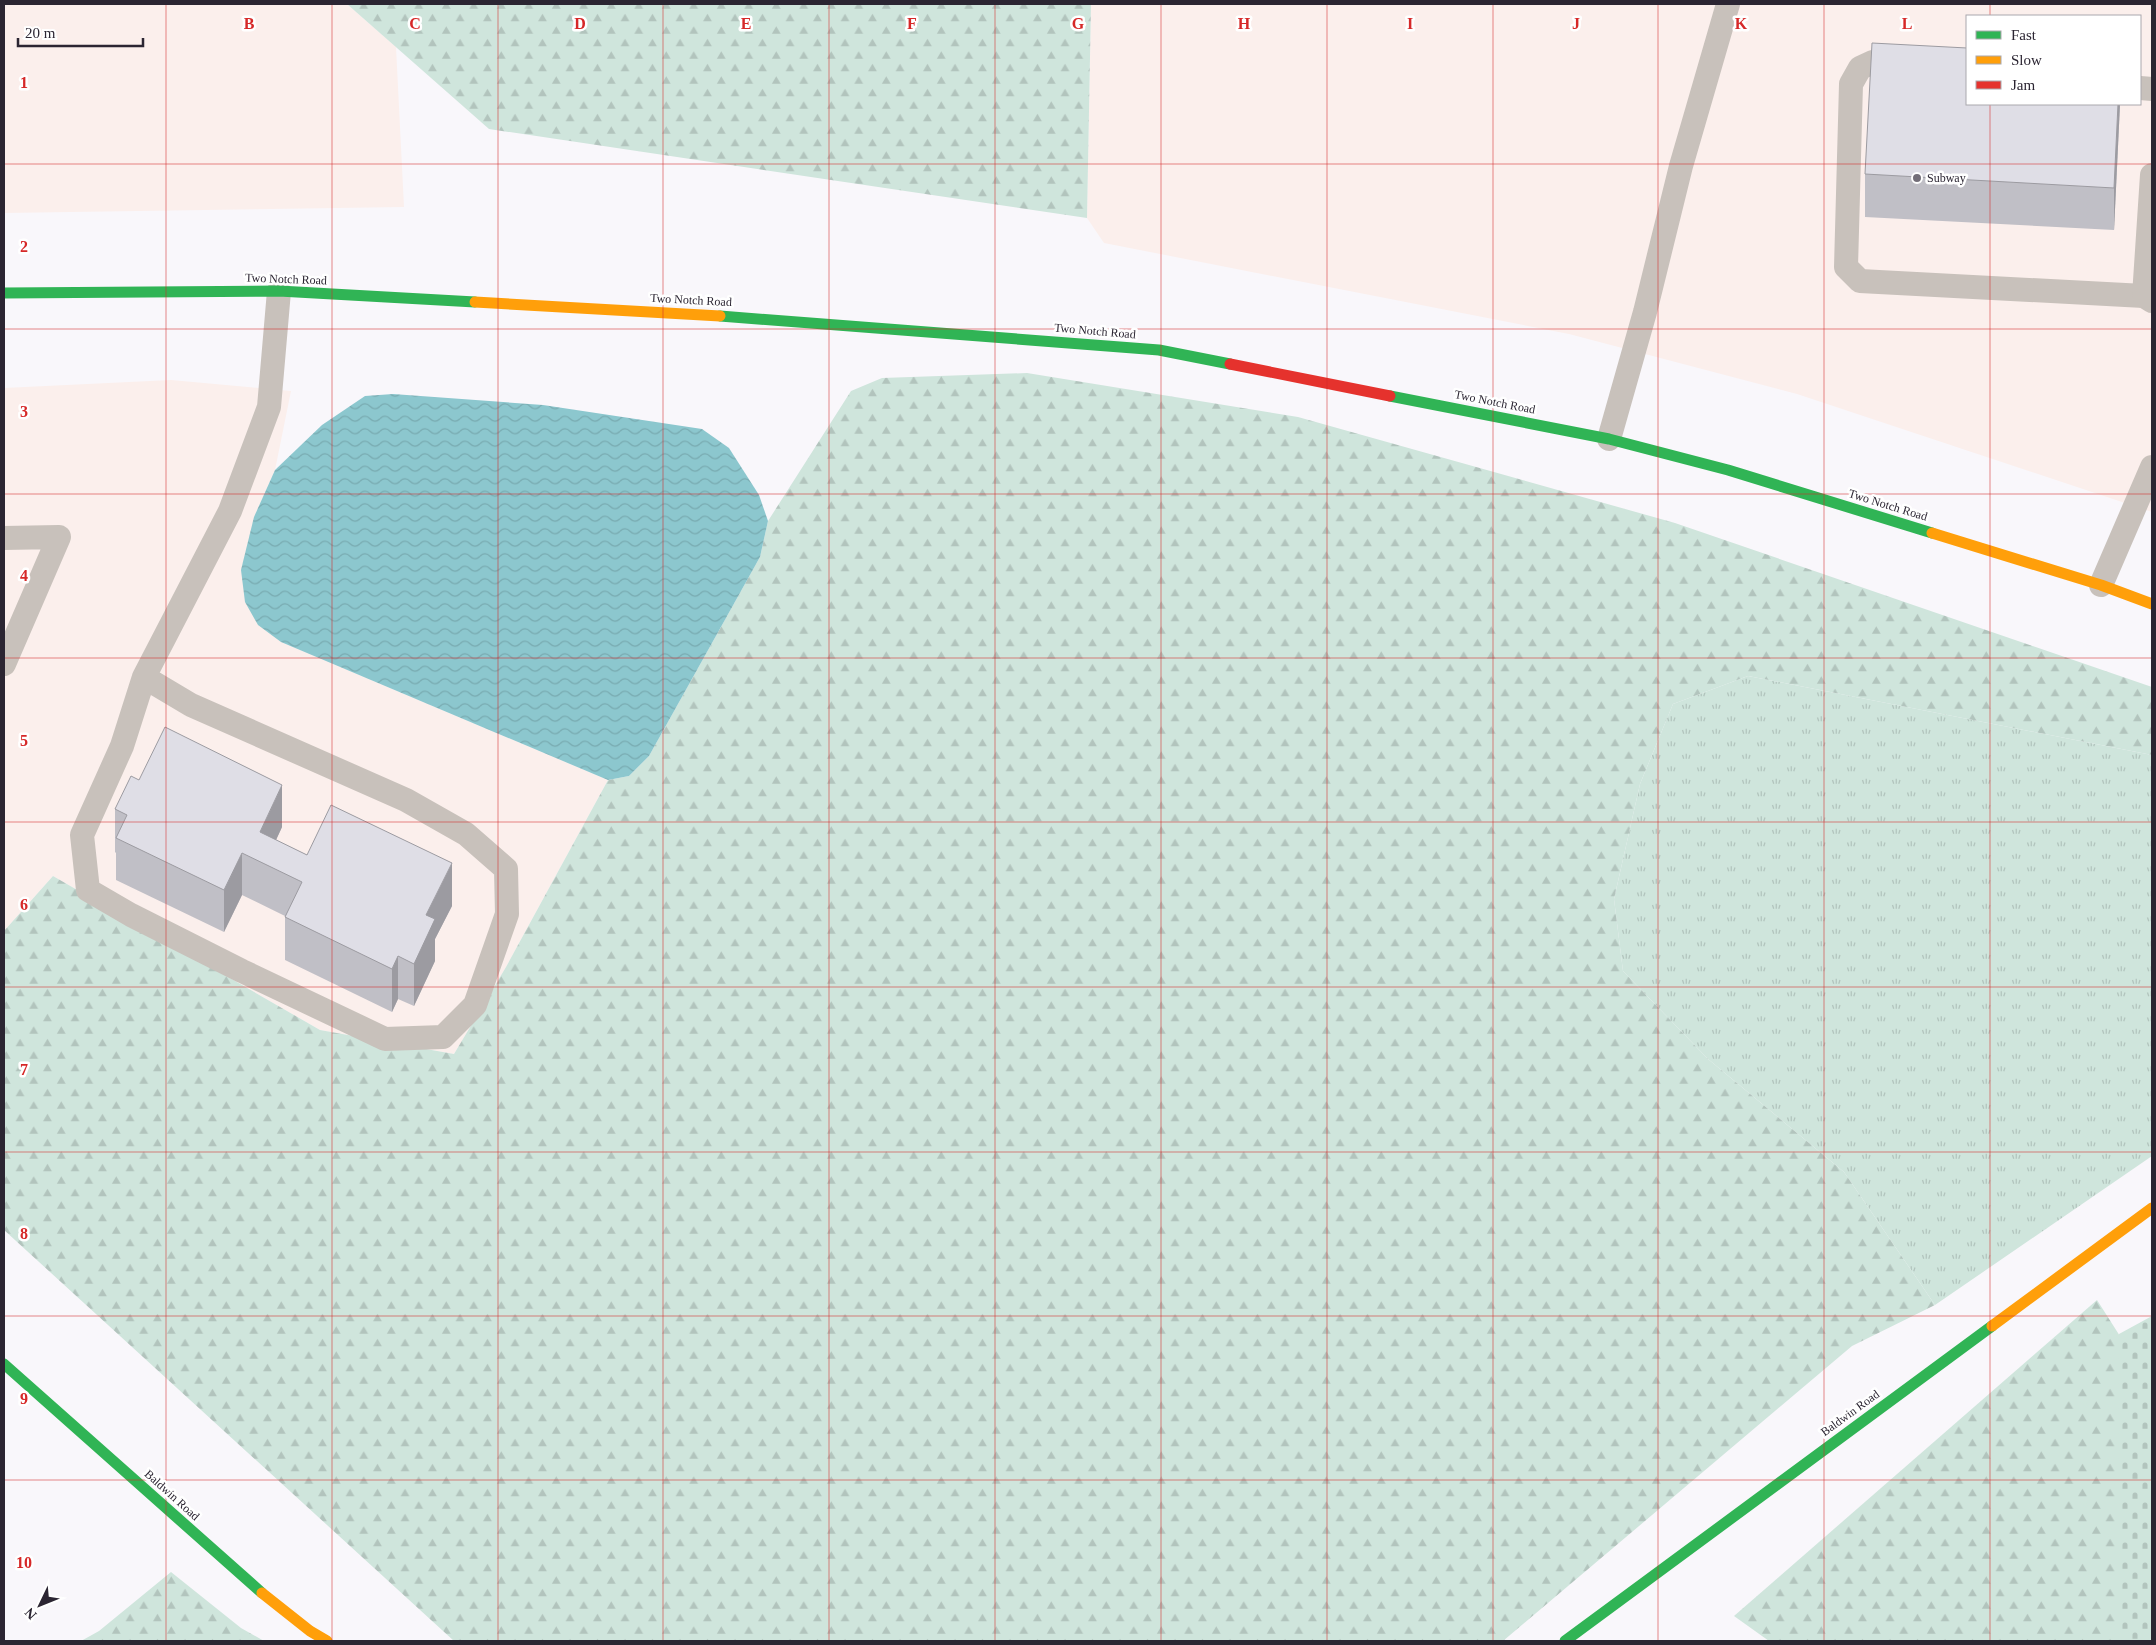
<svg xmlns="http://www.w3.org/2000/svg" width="2156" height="1645" font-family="'Times New Roman',serif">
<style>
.commercial{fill:#fbefec;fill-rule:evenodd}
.grass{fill:url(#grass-tufts)}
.forest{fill:url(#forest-firs)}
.cemetery{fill:url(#cemetery-stones)}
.water{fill:url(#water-waves)}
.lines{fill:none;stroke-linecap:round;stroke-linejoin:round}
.lane{stroke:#c8c1bb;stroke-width:24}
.fast{stroke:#30b455;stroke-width:11}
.slow{stroke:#ff9f0a;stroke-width:11}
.jam{stroke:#e5322d;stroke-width:11}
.wall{fill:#c0bfc6}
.shaded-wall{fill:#9c9ba1}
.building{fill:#dfdee6;stroke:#9c9ba1}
.grid{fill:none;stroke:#d62828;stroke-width:1;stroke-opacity:0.55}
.poi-dot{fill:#736e78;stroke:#fff;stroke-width:2}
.labels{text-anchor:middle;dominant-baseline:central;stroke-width:5;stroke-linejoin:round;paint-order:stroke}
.poi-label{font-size:12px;fill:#2b2532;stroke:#fff;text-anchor:start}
.street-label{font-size:12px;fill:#2b2532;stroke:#fff}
.grid-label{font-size:16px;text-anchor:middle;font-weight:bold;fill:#d62828;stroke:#fff;stroke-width:5;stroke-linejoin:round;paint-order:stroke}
</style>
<defs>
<pattern id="grass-tufts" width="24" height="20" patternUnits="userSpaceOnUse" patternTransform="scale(1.25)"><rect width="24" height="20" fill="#cfe5dc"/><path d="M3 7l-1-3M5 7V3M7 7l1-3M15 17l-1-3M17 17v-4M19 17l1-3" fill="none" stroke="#b2c4bd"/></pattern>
<pattern id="forest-firs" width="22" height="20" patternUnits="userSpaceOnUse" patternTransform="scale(1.25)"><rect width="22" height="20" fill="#cfe5dc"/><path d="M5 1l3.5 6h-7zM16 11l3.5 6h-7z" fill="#b2c4bd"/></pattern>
<pattern id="cemetery-stones" width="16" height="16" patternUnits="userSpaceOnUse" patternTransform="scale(1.25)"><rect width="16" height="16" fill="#cfe5dc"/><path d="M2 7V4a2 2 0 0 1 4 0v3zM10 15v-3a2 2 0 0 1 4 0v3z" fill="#b2c4bd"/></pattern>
<pattern id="water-waves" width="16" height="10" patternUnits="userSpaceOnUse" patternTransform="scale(1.25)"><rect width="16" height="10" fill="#8cc7ce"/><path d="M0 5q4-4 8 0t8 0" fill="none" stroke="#79abb1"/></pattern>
</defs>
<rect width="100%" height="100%" fill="#f9f7fb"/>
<g class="commercial">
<polygon points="4,4 347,4 396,47 404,207 4,213"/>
<path d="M1091 4H2152V512L1797 394 1569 334 1104 243 1087 218ZM1967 16H2140V104H1967Z"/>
<polygon points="171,380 291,391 275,470 254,517 281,642 608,780 506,967 454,1054 320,1030 53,876 4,931 4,388"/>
</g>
<polygon class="grass" points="1748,676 2152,755 2152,1156 1935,1305 1844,1172 1708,1059 1623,971 1614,899 1640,784 1673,704"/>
<g class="forest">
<polygon points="347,4 1091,4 1087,218 489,129"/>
<polygon points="1027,373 1298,417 1675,523 2152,687 2152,755 1748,676 1673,704 1640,784 1614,899 1623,971 1708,1059 1844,1172 1935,1305 1852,1346 1503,1641 454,1641 4,1230 4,931 53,876 320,1030 454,1054 506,967 608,780 629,776 649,756 760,557 768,521 851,391 882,378"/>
<polygon points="2097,1300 2132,1355 2123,1641 1769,1641 1734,1616"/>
<polygon points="171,1572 241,1628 264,1641 81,1641 99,1631"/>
</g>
<polygon class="cemetery" points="2152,1316 2152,1641 2118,1641 2119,1334"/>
<polygon class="water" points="393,394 543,405 702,429 729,448 759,495 768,521 760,557 649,756 629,776 608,780 281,642 258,625 245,602 241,570 254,517 275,470 322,425 365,396"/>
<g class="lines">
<g class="lane">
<polyline points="1967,71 1873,62 1860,68 1851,84 1846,267 1860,281 2144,296 2152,301"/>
<polyline points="2140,88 2152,89"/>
<polyline points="2144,296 2152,175"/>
<polyline points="1609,439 1645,312 1681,166 1728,4"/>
<polyline points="4,538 59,537 4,664"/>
<polyline points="2101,585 2152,467"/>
<polyline points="144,677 191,705 406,800 466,834 506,869 507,914 475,1005 443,1037 385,1039 242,971 131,915 88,890 82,835 122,746 144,677 230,511 269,407 279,291"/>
</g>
<g class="fast">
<polyline points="4,293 279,291 475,302"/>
<polyline points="720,316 1159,350 1230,364"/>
<polyline points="1390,396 1609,439 1728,470 1932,533"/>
<polyline points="4,1364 262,1593"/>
<polyline points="1565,1641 1992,1326"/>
</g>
<g class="slow">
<polyline points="475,302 720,316"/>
<polyline points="1932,533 2101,585 2152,604"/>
<polyline points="1992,1326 2152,1208"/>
<polyline points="262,1593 310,1631 327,1641"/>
</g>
<polyline class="jam" points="1230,364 1390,396"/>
</g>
<g class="wall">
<polygon points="1967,104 2120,104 2114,230 1865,217 1865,174"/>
<polygon points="139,780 282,827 276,840 307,855 452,906 435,939 435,961 414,1006 398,999 392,1012 285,960 285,916 242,895 224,932 116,880 116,853 115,852 115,809"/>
</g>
<g class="shaded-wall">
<polygon points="2118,104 2120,104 2114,230 2114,188"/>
<polygon points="282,785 282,827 265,864 260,832"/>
<polygon points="242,853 242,895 224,932 224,890"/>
<polygon points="452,863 452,906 435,939 435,961 414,1006 414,964 426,915"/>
<polygon points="398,956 398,999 392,1012 392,969"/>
</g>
<g class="building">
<polygon points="1872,43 1967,48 1967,104 2118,104 2114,188 1865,174"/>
<polygon points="165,727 282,785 260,832 307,855 331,805 452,863 426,915 435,919 414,964 398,956 392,969 285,917 302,882 242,853 224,890 116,838 127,815 115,809 131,776 139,780"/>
</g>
<path class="grid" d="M166 4V1641M332 4V1641M498 4V1641M663 4V1641M829 4V1641M995 4V1641M1161 4V1641M1327 4V1641M1493 4V1641M1658 4V1641M1824 4V1641M1990 4V16M1990 104V1641M4 164H2152M4 329H2152M4 494H2152M4 658H2152M4 822H2152M4 987H2152M4 1152H2152M4 1316H2152M4 1480H2152"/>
<circle class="poi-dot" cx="1917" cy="178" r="5"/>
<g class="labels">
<g class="poi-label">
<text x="1927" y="178">Subway</text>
</g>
<g class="street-label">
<text transform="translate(286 279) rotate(2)">Two Notch Road</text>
<text transform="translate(691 300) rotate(3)">Two Notch Road</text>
<text transform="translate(1095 331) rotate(5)">Two Notch Road</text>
<text transform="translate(1495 402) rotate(11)">Two Notch Road</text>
<text transform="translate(1888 505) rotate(17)">Two Notch Road</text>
<text transform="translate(1850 1413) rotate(-36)">Baldwin Road</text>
<text transform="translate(172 1495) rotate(42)">Baldwin Road</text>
</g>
</g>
<g class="grid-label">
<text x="249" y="29">B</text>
<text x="415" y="29">C</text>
<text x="580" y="29">D</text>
<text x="746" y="29">E</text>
<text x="912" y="29">F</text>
<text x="1078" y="29">G</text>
<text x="1244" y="29">H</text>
<text x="1410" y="29">I</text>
<text x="1576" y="29">J</text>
<text x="1741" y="29">K</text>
<text x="1907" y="29">L</text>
<text x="24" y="88">1</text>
<text x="24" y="252">2</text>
<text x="24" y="417">3</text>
<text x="24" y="581">4</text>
<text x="24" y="746">5</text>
<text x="24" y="910">6</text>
<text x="24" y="1075">7</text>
<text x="24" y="1239">8</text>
<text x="24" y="1404">9</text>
<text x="24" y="1568">10</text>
</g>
<rect width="2156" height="1645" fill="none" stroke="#2b2532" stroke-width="10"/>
<rect x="1966" y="15" width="175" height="90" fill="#ffffff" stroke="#aaa8ad"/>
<rect x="1976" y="31" width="25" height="8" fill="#30b455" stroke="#aaa8ad"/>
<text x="2011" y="40" font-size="15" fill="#2b2532">Fast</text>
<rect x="1976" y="56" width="25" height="8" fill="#ff9f0a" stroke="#aaa8ad"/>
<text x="2011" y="65" font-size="15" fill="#2b2532">Slow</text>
<rect x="1976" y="81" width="25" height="8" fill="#e5322d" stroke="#aaa8ad"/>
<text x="2011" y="90" font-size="15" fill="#2b2532">Jam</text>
<g transform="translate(40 1605) rotate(227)" stroke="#ffffff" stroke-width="4" paint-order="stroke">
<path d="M0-4L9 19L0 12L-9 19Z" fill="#2b2532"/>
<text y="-8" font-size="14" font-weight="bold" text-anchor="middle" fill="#2b2532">N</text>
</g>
<path d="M18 38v8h125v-8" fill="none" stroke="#2b2532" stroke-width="2.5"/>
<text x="25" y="38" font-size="15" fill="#2b2532" stroke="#ffffff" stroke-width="4" paint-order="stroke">20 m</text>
</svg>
